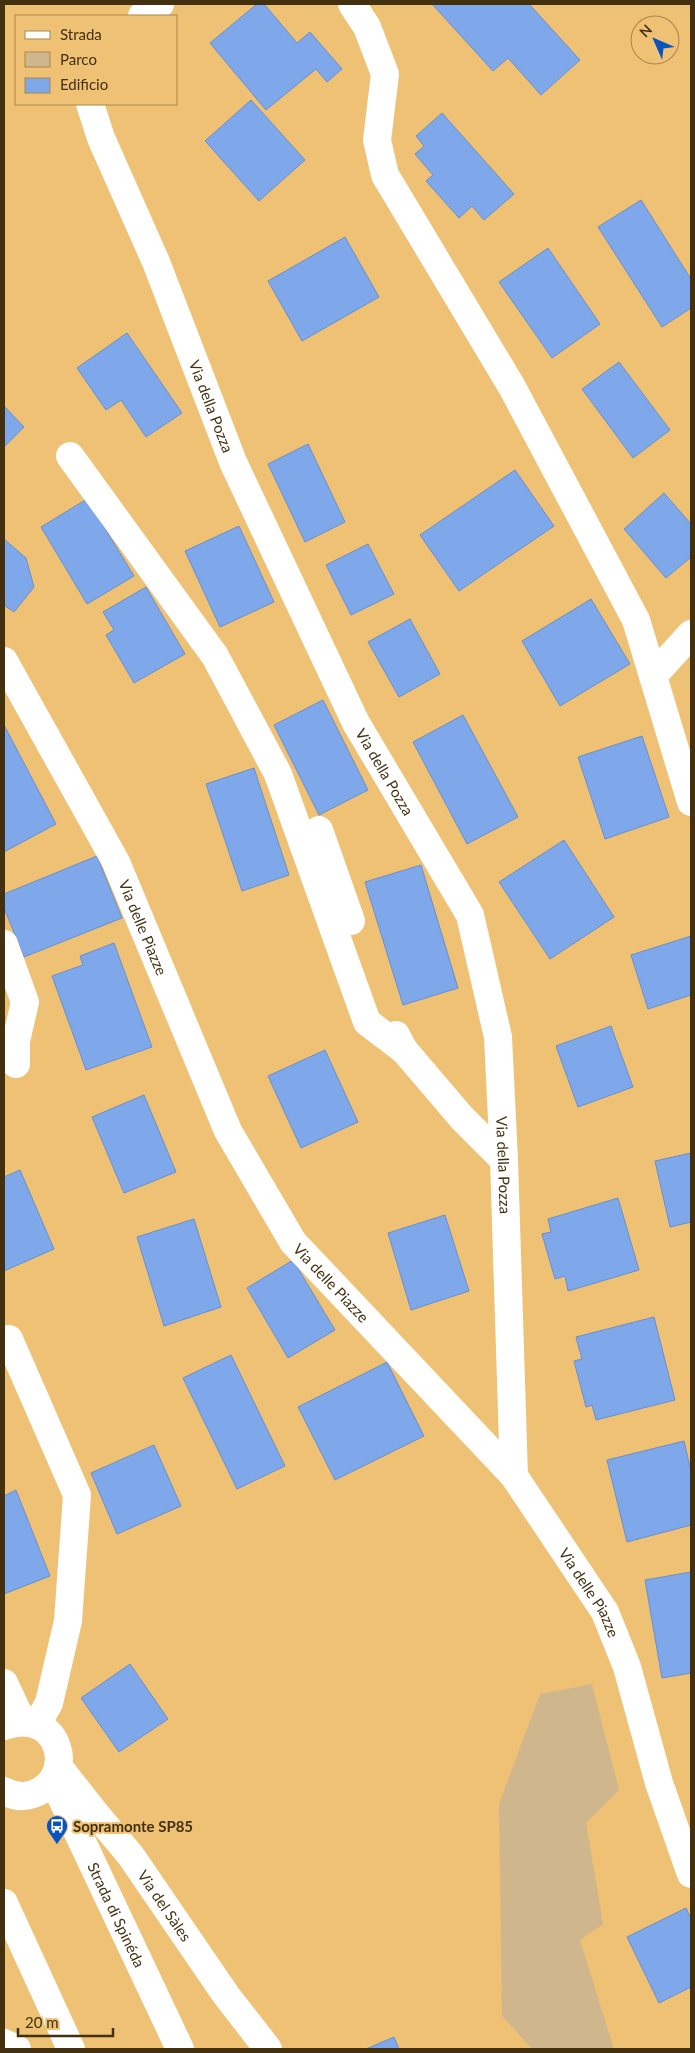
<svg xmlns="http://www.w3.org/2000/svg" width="695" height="2053" font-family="Lato,sans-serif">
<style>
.green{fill:#cfb68d}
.building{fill:#7ea8ea;stroke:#678fd0}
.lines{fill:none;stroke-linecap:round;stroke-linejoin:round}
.minor{stroke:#fff;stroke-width:28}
.major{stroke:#fff;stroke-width:28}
.labels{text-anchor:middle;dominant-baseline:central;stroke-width:4;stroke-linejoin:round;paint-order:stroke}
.street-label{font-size:15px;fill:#42300f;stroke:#eec175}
.poi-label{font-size:15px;font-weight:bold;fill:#42300f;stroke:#eec175;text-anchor:start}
</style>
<rect width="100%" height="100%" fill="#eec175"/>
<polygon class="green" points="592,1684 619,1790 586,1823 603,1924 580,1940 614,2049 532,2049 502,2016 499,1804 540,1694"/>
<g class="building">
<polygon points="257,4 264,4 297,43 310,32 342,69 327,82 316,69 266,110 210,43"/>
<polygon points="432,4 529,4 580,60 541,95 508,58 493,71"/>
<polygon points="251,100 305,160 259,201 205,141"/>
<polygon points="442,113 514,194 484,220 472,206 459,218 426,181 433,175 415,154 424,146 416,136"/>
<polygon points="641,200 691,279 691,308 662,327 598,227"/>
<polygon points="345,237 379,297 302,341 268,281"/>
<polygon points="548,248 600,324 552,358 499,282"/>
<polygon points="127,333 182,413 146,437 121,400 106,410 77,368"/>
<polygon points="619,362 670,430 633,458 582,389"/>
<polygon points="4,406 24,427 4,447"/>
<polygon points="308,444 345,522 305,542 268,464"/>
<polygon points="515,470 554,526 459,591 420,535"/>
<polygon points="664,493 691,524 691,557 666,578 624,529"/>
<polygon points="87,499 134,576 87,604 41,527"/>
<polygon points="239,526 274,602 220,627 185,551"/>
<polygon points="4,539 26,558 34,587 14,612 4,605"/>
<polygon points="368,544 394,594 351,615 326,565"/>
<polygon points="146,587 185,654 134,683 106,635 114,630 103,612"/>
<polygon points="591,599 630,664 560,706 522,641"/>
<polygon points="410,619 440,674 399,697 368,642"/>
<polygon points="323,700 368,790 319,815 274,725"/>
<polygon points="463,715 518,817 467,844 413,742"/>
<polygon points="4,725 56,824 4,852"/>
<polygon points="642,736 669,817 605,839 578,757"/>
<polygon points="254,768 289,875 242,891 206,784"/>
<polygon points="564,840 614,917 550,959 499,882"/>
<polygon points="97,856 122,918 24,957 4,908 4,894"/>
<polygon points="421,865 458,988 403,1005 365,882"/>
<polygon points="691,936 691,995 648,1009 631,955"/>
<polygon points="114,943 152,1047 86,1070 52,976 83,965 80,956"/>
<polygon points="611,1026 633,1087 578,1107 556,1046"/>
<polygon points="325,1050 358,1122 301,1148 268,1076"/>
<polygon points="144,1095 176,1172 124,1193 92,1117"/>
<polygon points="691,1153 691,1222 670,1227 655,1161"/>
<polygon points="20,1170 54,1249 4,1271 4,1177"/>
<polygon points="618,1198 639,1270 568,1291 565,1276 555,1279 542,1234 551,1232 548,1219"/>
<polygon points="445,1215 469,1291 411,1310 388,1233"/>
<polygon points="194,1219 221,1307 164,1326 137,1237"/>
<polygon points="293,1260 335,1330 288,1358 247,1288"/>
<polygon points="654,1317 675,1400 596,1420 592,1405 586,1407 574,1361 582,1359 576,1337"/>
<polygon points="231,1355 285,1466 237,1489 183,1378"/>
<polygon points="387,1362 424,1436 335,1480 298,1407"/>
<polygon points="684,1441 691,1471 691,1525 627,1542 607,1460"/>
<polygon points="154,1445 181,1506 117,1534 91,1473"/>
<polygon points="16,1490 50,1576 4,1594 4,1496"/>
<polygon points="691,1572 691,1673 662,1678 645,1580"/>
<polygon points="130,1664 168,1719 119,1752 81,1698"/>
<polygon points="686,1908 691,1919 691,1987 659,2003 627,1937"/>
<polygon points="394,2037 399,2049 366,2049"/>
</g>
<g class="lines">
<g class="minor">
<polyline points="352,4 367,27 385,74 377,140 385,175 512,387 636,620 691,802"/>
<polyline points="142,16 160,4"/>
<path id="s1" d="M90 104 101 138 156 262 233 462 356 723 470 915 498 1037 504 1160 514 1476"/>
<polyline points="70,456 215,656 278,774 367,1022 404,1050"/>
<path id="s2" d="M4 661 116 862 228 1131 293 1242 514 1476 605 1612 627 1667 659 1783 691 1874"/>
<polyline points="653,676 691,634"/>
<polyline points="319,830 351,921"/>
<polyline points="4,944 25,1002 16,1041 16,1064"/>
<polyline points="396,1035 404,1050 462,1118 504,1160"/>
<polyline points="9,1339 77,1495 68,1621 49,1703 37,1724"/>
<path id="s3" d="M58 1766 95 1813 131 1856 226 1995 268 2049"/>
<polyline points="4,1903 71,2049"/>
<polyline points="4,2043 17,2049"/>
</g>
<g class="major">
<polyline points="4,1683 22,1721"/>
<path d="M4 1726C60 1706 79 1778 33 1794 23 1798 13 1796 4 1791"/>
<path id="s4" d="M53 1780 180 2049"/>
</g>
</g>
<defs>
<g id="bus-pin" transform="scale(1.125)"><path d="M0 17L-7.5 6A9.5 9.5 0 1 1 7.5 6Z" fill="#0854be" stroke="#eec175"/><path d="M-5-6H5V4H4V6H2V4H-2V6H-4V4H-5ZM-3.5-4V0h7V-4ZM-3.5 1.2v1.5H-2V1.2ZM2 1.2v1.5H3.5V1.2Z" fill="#fff"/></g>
</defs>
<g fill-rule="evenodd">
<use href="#bus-pin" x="57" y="1826"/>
</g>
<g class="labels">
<g class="street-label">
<text stroke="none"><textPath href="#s1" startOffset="326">Via della Pozza</textPath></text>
<text stroke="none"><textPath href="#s1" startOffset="731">Via della Pozza</textPath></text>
<text stroke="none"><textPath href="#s2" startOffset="301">Via delle Piazze</textPath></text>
<text stroke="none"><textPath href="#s1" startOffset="1151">Via della Pozza</textPath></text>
<text stroke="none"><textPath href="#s2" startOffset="706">Via delle Piazze</textPath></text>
<text stroke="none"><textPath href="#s2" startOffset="1111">Via delle Piazze</textPath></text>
<text stroke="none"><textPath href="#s3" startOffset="176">Via del Sàles</textPath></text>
<text stroke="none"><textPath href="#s4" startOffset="149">Strada di Spinéda</textPath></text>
</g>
<g class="poi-label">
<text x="73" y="1826">Sopramonte SP85</text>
</g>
</g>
<rect width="695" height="2053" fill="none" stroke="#42300f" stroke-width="10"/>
<rect x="15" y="15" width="162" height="90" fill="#eec175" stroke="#a9874c"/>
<rect x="25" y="31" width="25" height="8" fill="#ffffff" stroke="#a9874c"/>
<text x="60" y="40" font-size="15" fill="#42300f">Strada</text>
<rect x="25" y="52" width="25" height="15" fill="#cfb68d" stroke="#a9874c"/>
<text x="60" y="65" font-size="15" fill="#42300f">Parco</text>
<rect x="25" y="78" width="25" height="15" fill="#7ea8ea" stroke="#a9874c"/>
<text x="60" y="90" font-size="15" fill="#42300f">Edificio</text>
<g transform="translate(655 40) rotate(315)"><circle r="24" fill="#eec175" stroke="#a9874c"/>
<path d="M0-4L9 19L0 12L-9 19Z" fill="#0854be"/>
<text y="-8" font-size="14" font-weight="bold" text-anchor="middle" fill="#42300f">N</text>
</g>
<path d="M18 2028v8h95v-8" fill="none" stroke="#42300f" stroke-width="2.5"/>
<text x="25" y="2028" font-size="15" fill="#42300f" stroke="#eec175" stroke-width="4" paint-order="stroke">20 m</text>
</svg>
